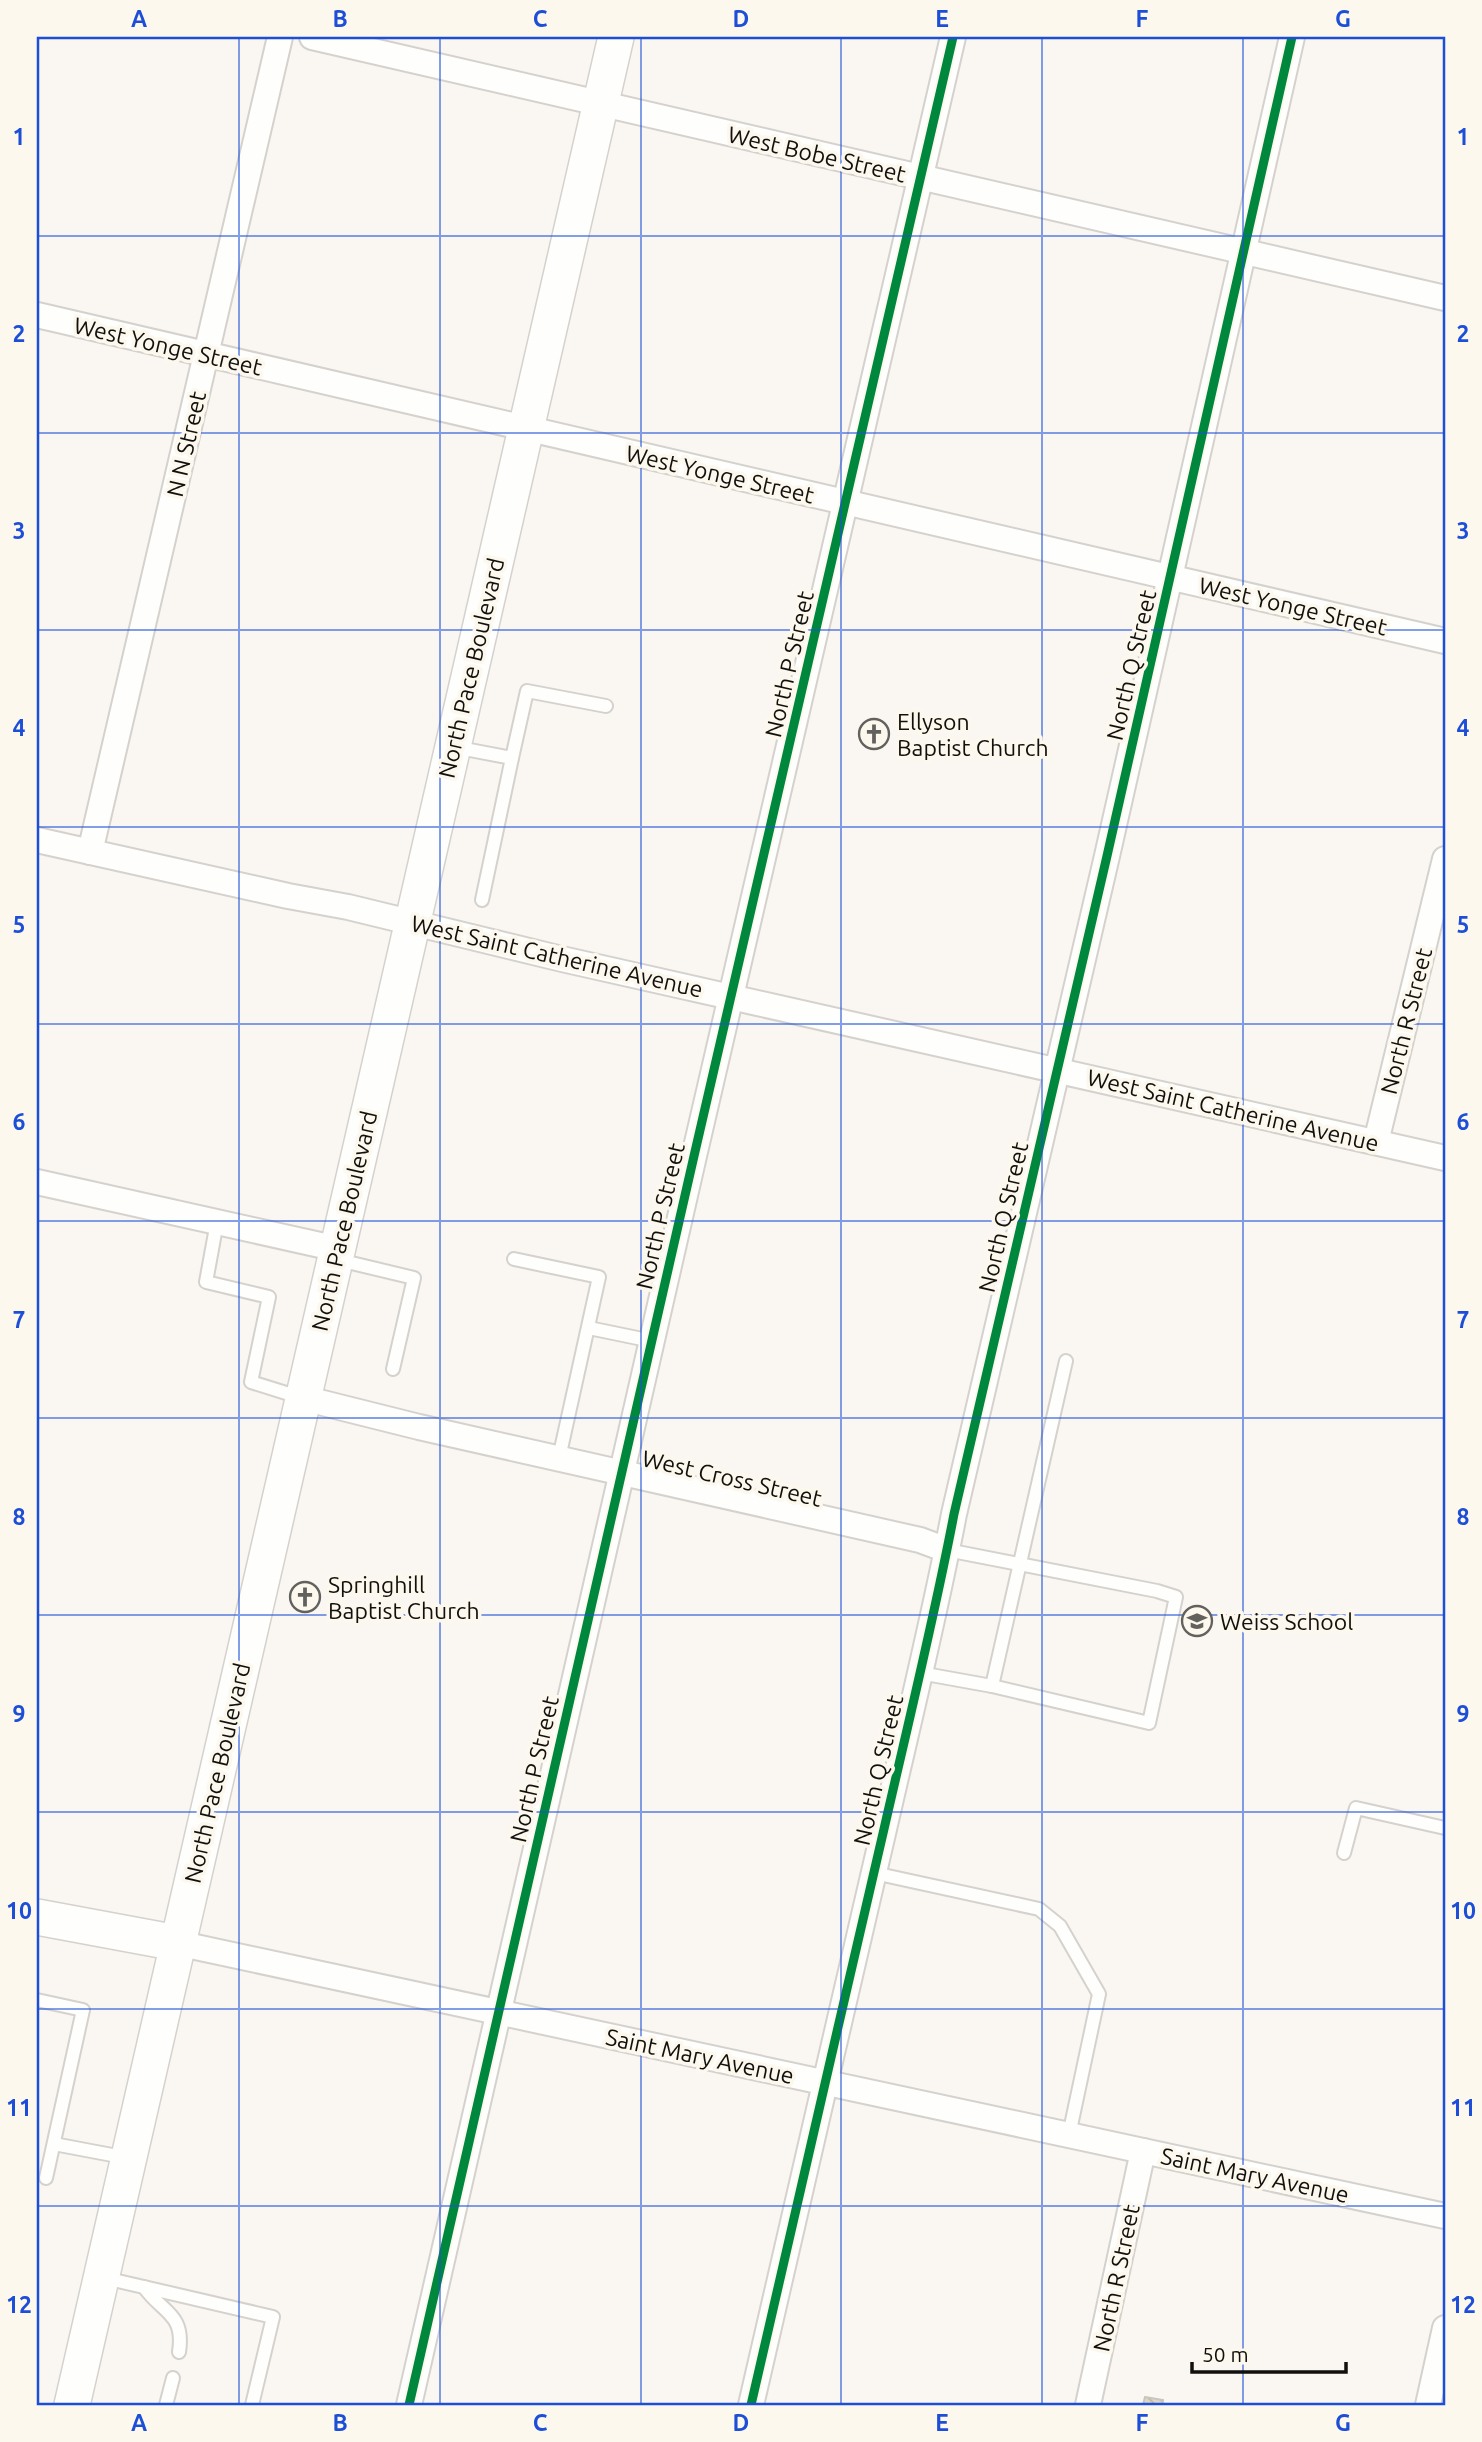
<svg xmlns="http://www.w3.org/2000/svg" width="1482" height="2442" font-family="Ubuntu,sans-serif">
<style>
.building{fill:url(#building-back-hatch);stroke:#c8c6c2;stroke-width:2;filter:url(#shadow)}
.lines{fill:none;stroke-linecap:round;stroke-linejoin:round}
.lane-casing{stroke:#d5d2ce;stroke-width:16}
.street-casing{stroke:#d5d2ce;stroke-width:28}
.secondary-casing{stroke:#d5d2ce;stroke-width:38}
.lane{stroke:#fefefd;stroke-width:12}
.street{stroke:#fefefd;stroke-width:24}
.secondary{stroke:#fefefd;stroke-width:35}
.cycleway-casing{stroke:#fdf8ee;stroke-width:13}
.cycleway{stroke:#00873e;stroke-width:9}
.grid{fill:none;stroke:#1d4ed8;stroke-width:2;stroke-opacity:0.55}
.labels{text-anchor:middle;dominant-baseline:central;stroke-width:7;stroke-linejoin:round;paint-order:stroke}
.street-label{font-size:23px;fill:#11100d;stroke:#fdf8ee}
.poi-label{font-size:23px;fill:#11100d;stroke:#fdf8ee;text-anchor:start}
.neatline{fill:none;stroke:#1d4ed8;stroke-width:2.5}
.grid-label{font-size:23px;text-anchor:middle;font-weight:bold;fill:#1d4ed8}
</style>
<defs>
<pattern id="building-back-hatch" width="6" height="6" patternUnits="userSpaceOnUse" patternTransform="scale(1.75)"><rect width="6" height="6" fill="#e0d6c1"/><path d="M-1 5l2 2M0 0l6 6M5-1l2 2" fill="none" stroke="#bfb7a5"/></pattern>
<filter id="shadow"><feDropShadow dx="6" dy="6" stdDeviation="2" flood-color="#0004"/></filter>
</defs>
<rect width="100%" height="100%" fill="#faf7f2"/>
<polygon class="building" points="1145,2397 1163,2400 1162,2405 1143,2405"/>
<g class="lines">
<g class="lane-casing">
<g id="lane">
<polyline points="454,747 512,758 482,900"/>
<polyline points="512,758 527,691 606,706"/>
<polyline points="217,1222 206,1282 269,1297 251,1382 302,1398"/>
<polyline points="514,1259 599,1277 559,1458"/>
<polyline points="339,1260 414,1278 393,1369"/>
<polyline points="589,1328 652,1341"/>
<polyline points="920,1673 992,1686 1149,1723 1176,1597 1157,1591 947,1550"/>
<polyline points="992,1686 1066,1361"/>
<polyline points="1344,1853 1356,1808 1445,1828"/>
<polyline points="874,1873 1039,1909 1060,1926 1099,1994 1069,2135"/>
<polyline points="37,2000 83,2010 46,2178"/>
<polyline points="54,2144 128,2158"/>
<polyline points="105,2278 273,2317 252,2405"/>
<path d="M144 2287C162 2313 185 2313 179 2352"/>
<polyline points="166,2405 173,2378"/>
</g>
</g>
<g class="street-casing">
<g id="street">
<polyline points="312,37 1445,298"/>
<polyline points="37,315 1445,641"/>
<polyline points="37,840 288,896 348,907 562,959 1445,1158"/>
<polyline points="90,852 280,37"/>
<polyline points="1376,1142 1445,859"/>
<polyline points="37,1182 338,1249"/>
<polyline points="303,1398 419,1427 920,1540 947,1550"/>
<polyline points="177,1943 1445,2216"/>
<polyline points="409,2405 694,1156 953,37"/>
<path d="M751 2405C794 2213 840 2021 884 1829 908 1724 934 1619 954 1514L1107 856 1292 37"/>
<polyline points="1088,2405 1143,2151"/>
<polyline points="1428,2405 1445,2328"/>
</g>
</g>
<g class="secondary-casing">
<g id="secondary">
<polyline points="37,1917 177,1943"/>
<polyline points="72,2405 616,37"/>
</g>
</g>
<use href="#lane" class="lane"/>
<use href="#street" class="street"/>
<use href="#secondary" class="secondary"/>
<g class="cycleway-casing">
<g id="cycleway">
<polyline points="409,2405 694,1156 953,37"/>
<path d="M751 2405C794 2213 840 2021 884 1829 908 1724 934 1619 954 1514L1107 856 1292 37"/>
</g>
</g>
<use href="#cycleway" class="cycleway"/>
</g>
<path class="grid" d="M239 37V2405M440 37V2405M641 37V2405M841 37V2405M1042 37V2405M1243 37V2405M37 236H1445M37 433H1445M37 630H1445M37 827H1445M37 1024H1445M37 1221H1445M37 1418H1445M37 1615H1445M37 1812H1445M37 2009H1445M37 2206H1445"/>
<defs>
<g id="church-ring" transform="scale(1.575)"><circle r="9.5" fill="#fdf8ee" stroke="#63615d" stroke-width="1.5"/><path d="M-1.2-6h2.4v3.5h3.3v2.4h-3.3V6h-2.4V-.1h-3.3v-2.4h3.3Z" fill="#63615d"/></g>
<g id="school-ring" transform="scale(1.575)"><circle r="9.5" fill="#fdf8ee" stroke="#63615d" stroke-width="1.5"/><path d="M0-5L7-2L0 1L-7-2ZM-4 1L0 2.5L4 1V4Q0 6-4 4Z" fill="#63615d"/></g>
</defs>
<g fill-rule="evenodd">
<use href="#church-ring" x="874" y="734"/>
<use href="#church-ring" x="305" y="1597"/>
<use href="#school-ring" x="1197" y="1621"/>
</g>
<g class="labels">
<g class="street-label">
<text transform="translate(817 154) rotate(13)">West Bobe Street</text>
<text transform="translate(168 346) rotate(13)">West Yonge Street</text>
<text transform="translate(186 444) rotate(-77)">N N Street</text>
<text transform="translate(720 474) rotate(13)">West Yonge Street</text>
<text transform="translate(1293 606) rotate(13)">West Yonge Street</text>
<text transform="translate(789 664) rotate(-77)">North P Street</text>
<text transform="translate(1131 665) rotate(-77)">North Q Street</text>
<text transform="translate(471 668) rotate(-77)">North Pace Boulevard</text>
<text transform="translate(557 956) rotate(13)">West Saint Catherine Avenue</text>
<text transform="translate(1406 1021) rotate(-76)">North R Street</text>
<text transform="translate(1233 1110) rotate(13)">West Saint Catherine Avenue</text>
<text transform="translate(660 1216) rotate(-77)">North P Street</text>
<text transform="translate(1003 1217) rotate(-77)">North Q Street</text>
<text transform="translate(344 1221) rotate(-77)">North Pace Boulevard</text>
<text transform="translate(732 1478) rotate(13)">West Cross Street</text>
<text transform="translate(534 1769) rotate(-77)">North P Street</text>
<text transform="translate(878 1770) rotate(-77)">North Q Street</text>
<text transform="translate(217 1773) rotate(-77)">North Pace Boulevard</text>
<text transform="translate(700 2056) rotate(12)">Saint Mary Avenue</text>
<text transform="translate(1255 2175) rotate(12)">Saint Mary Avenue</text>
<text transform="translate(1116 2278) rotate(-78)">North R Street</text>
</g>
<g class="poi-label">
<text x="897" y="721">Ellyson<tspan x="897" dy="26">Baptist Church</tspan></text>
<text x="328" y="1584">Springhill<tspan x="328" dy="26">Baptist Church</tspan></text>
<text x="1220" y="1621">Weiss School</text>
</g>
</g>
<rect width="1482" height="2442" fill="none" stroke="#fdf8ee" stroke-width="77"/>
<path d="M1192 2362v10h154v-10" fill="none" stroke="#11100d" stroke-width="3.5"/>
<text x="1202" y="2362" font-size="21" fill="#11100d" stroke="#fdf8ee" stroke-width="5" paint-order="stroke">50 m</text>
<rect x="38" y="38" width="1406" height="2366" class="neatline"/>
<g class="grid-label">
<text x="139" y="27">A</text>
<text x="340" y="27">B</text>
<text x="540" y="27">C</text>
<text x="741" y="27">D</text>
<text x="942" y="27">E</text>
<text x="1142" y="27">F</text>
<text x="1343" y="27">G</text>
<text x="19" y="145">1</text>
<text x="1463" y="145">1</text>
<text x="19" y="342">2</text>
<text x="1463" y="342">2</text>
<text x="19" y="539">3</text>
<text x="1463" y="539">3</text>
<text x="19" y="736">4</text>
<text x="1463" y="736">4</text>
<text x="19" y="933">5</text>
<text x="1463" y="933">5</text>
<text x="19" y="1130">6</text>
<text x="1463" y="1130">6</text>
<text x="19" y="1328">7</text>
<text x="1463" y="1328">7</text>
<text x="19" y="1525">8</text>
<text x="1463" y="1525">8</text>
<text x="19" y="1722">9</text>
<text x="1463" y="1722">9</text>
<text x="19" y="1919">10</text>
<text x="1463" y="1919">10</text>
<text x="19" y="2116">11</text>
<text x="1463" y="2116">11</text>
<text x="19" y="2313">12</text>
<text x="1463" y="2313">12</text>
<text x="139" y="2431">A</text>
<text x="340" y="2431">B</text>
<text x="540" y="2431">C</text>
<text x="741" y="2431">D</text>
<text x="942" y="2431">E</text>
<text x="1142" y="2431">F</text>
<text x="1343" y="2431">G</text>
</g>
</svg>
